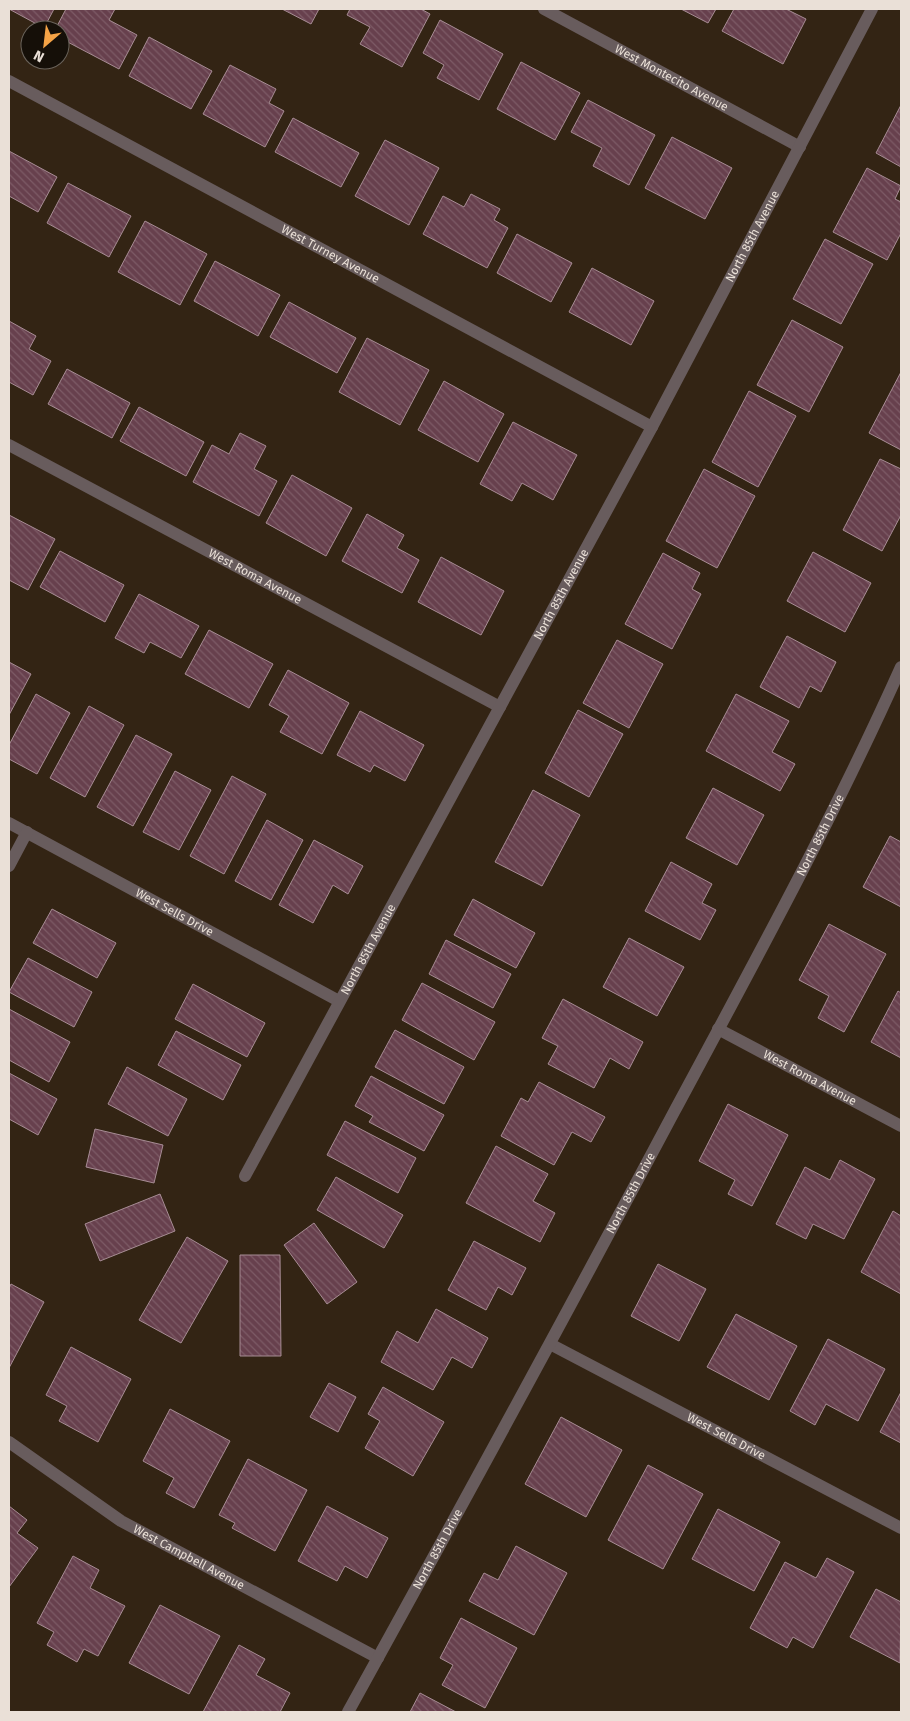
<svg xmlns="http://www.w3.org/2000/svg" width="910" height="1721" font-family="'Fira Sans',sans-serif">
<style>
.building{fill:url(#building-back-hatch);stroke:#a78c94}
.lines{fill:none;stroke-linecap:round;stroke-linejoin:round}
.minor{stroke:#685c5d;stroke-width:12}
.labels{text-anchor:middle;dominant-baseline:central;stroke-width:4;stroke-linejoin:round;paint-order:stroke}
.street-label{font-size:12px;fill:#eae0d7;stroke:#150f08}
</style>
<defs>
<pattern id="building-back-hatch" width="6" height="6" patternUnits="userSpaceOnUse" patternTransform="scale(1.25)"><rect width="6" height="6" fill="#67404d"/><path d="M-1 5l2 2M0 0l6 6M5-1l2 2" fill="none" stroke="#7d5b66"/></pattern>
</defs>
<rect width="100%" height="100%" fill="#332414"/>
<g class="building">
<polygon points="9,9 54,9 44,28"/>
<polygon points="66,9 115,9 109,20 137,35 119,69 60,38 60,30 55,30"/>
<polygon points="282,9 319,9 311,24"/>
<polygon points="350,9 421,9 430,14 402,67 360,44 370,27 347,15"/>
<polygon points="681,9 716,9 708,23"/>
<polygon points="734,9 786,9 806,19 783,64 722,31"/>
<polygon points="440,20 503,54 479,100 437,78 444,65 423,53"/>
<polygon points="149,37 212,71 191,109 129,76"/>
<polygon points="521,62 580,93 555,140 497,109"/>
<polygon points="230,65 276,89 269,103 284,111 265,147 203,114"/>
<polygon points="588,100 655,135 629,185 593,166 602,148 571,132"/>
<polygon points="901,105 901,167 876,153"/>
<polygon points="293,118 359,153 341,187 275,152"/>
<polygon points="672,137 732,168 705,219 645,188"/>
<polygon points="385,140 439,168 409,225 355,196"/>
<polygon points="9,151 57,177 38,212 9,196"/>
<polygon points="867,168 901,186 895,199 901,202 901,233 887,260 833,232"/>
<polygon points="68,183 131,216 109,257 47,223"/>
<polygon points="471,194 500,209 494,220 508,228 487,268 423,234 443,196 464,207"/>
<polygon points="145,221 207,254 180,305 118,272"/>
<polygon points="517,234 572,263 551,302 497,273"/>
<polygon points="825,239 873,264 841,324 793,299"/>
<polygon points="215,261 280,295 258,336 194,301"/>
<polygon points="592,268 654,301 631,345 569,312"/>
<polygon points="289,302 356,338 337,373 270,337"/>
<polygon points="792,320 843,347 809,412 757,385"/>
<polygon points="9,321 36,336 29,349 51,361 33,395 9,382"/>
<polygon points="367,338 429,370 400,425 339,392"/>
<polygon points="67,369 130,403 112,438 48,404"/>
<polygon points="901,372 901,450 869,433"/>
<polygon points="444,381 504,414 478,462 418,430"/>
<polygon points="749,391 796,416 758,487 712,462"/>
<polygon points="139,407 204,442 186,476 120,441"/>
<polygon points="513,422 577,455 553,500 522,483 512,501 480,484"/>
<polygon points="240,433 266,446 254,469 277,481 259,516 193,482 212,445 229,454"/>
<polygon points="880,459 901,469 901,515 882,551 843,530"/>
<polygon points="704,469 755,496 717,568 666,541"/>
<polygon points="292,475 352,508 326,556 266,523"/>
<polygon points="367,514 404,535 397,548 419,560 402,593 342,561"/>
<polygon points="9,515 55,539 28,590 9,580"/>
<polygon points="60,551 124,585 105,622 40,587"/>
<polygon points="813,552 871,583 845,632 787,601"/>
<polygon points="663,553 700,573 692,589 701,594 672,649 625,624"/>
<polygon points="441,557 504,591 481,635 418,602"/>
<polygon points="139,594 199,626 181,658 150,642 144,653 115,638"/>
<polygon points="209,630 273,664 249,708 185,674"/>
<polygon points="787,636 836,662 821,692 810,686 799,708 760,687"/>
<polygon points="617,640 663,664 629,728 583,703"/>
<polygon points="9,662 31,674 9,715"/>
<polygon points="288,670 349,703 322,754 280,732 289,716 269,705"/>
<polygon points="36,694 70,713 37,774 9,759 9,745"/>
<polygon points="736,694 789,721 772,752 795,764 780,791 706,751"/>
<polygon points="89,706 124,725 85,797 50,778"/>
<polygon points="578,710 623,734 589,797 545,773"/>
<polygon points="360,711 424,745 405,781 374,765 370,772 337,755"/>
<polygon points="136,735 172,754 133,826 97,807"/>
<polygon points="175,771 211,790 179,850 143,832"/>
<polygon points="232,776 266,794 224,874 190,856"/>
<polygon points="713,788 764,815 737,865 686,838"/>
<polygon points="533,790 580,815 542,886 495,862"/>
<polygon points="267,820 303,840 271,900 235,881"/>
<polygon points="890,836 901,842 901,907 863,887"/>
<polygon points="314,840 363,866 348,894 333,885 313,923 279,905"/>
<polygon points="671,862 712,884 702,903 716,910 700,940 645,911"/>
<polygon points="473,899 535,933 516,968 454,935"/>
<polygon points="52,909 116,943 97,978 33,943"/>
<polygon points="829,924 886,954 844,1032 818,1018 829,996 799,980"/>
<polygon points="629,938 684,967 657,1016 603,987"/>
<polygon points="446,940 511,974 493,1008 429,974"/>
<polygon points="28,958 92,992 74,1027 9,992"/>
<polygon points="422,983 495,1022 474,1060 402,1020"/>
<polygon points="193,984 265,1023 247,1057 175,1019"/>
<polygon points="898,991 901,993 901,1058 871,1042"/>
<polygon points="563,999 643,1042 629,1069 610,1058 594,1088 548,1064 558,1046 542,1038"/>
<polygon points="9,1009 70,1042 49,1082 9,1060"/>
<polygon points="395,1030 464,1067 444,1104 375,1067"/>
<polygon points="176,1031 241,1065 223,1100 158,1065"/>
<polygon points="127,1067 187,1099 168,1136 108,1104"/>
<polygon points="9,1073 57,1099 38,1135 9,1119"/>
<polygon points="371,1076 444,1115 424,1151 369,1122 373,1116 355,1106"/>
<polygon points="539,1082 605,1117 591,1142 572,1132 554,1165 501,1136 521,1098 528,1102"/>
<polygon points="728,1104 788,1135 752,1206 728,1194 735,1180 699,1161"/>
<polygon points="345,1121 416,1158 398,1193 327,1155"/>
<polygon points="95,1129 163,1145 154,1183 86,1167"/>
<polygon points="496,1146 548,1174 533,1201 555,1213 540,1242 466,1203"/>
<polygon points="840,1160 875,1179 844,1239 813,1224 806,1239 776,1224 805,1167 830,1180"/>
<polygon points="336,1177 403,1215 384,1248 317,1210"/>
<polygon points="160,1194 175,1231 100,1261 85,1224"/>
<polygon points="893,1211 901,1216 901,1294 861,1272"/>
<polygon points="314,1223 357,1282 327,1304 284,1245"/>
<polygon points="187,1237 228,1261 181,1343 139,1320"/>
<polygon points="474,1241 526,1268 512,1295 498,1287 486,1310 448,1290"/>
<polygon points="240,1255 280,1255 281,1356 240,1356"/>
<polygon points="658,1264 706,1289 679,1341 631,1316"/>
<polygon points="11,1284 44,1302 9,1368 9,1288"/>
<polygon points="436,1309 488,1338 472,1368 452,1357 433,1390 381,1362 397,1331 418,1343"/>
<polygon points="736,1314 797,1346 769,1400 707,1367"/>
<polygon points="828,1339 885,1369 858,1421 826,1404 815,1425 790,1411"/>
<polygon points="71,1347 131,1379 98,1442 59,1421 67,1406 46,1395"/>
<polygon points="329,1383 356,1397 338,1432 310,1417"/>
<polygon points="383,1387 444,1422 413,1476 365,1448 380,1421 368,1414"/>
<polygon points="901,1392 901,1443 880,1432"/>
<polygon points="170,1409 230,1441 194,1508 166,1493 174,1478 143,1461"/>
<polygon points="561,1417 622,1450 586,1517 525,1484"/>
<polygon points="248,1459 307,1490 275,1551 232,1528 235,1523 219,1515"/>
<polygon points="648,1465 703,1494 663,1569 608,1540"/>
<polygon points="9,1506 27,1520 17,1533 38,1548 9,1587"/>
<polygon points="327,1506 388,1538 367,1578 345,1566 337,1581 298,1561"/>
<polygon points="718,1509 780,1542 754,1591 692,1559"/>
<polygon points="516,1546 567,1573 534,1635 469,1601 484,1573 498,1580"/>
<polygon points="73,1556 99,1570 90,1588 125,1606 98,1656 84,1649 77,1662 47,1645 54,1632 37,1623"/>
<polygon points="827,1558 854,1572 813,1648 793,1637 787,1648 750,1628 785,1562 816,1578"/>
<polygon points="876,1589 901,1602 900,1663 850,1637"/>
<polygon points="160,1605 220,1636 189,1694 129,1663"/>
<polygon points="461,1618 517,1648 485,1708 442,1685 453,1665 440,1658"/>
<polygon points="239,1645 265,1659 256,1675 290,1693 280,1712 203,1712"/>
<polygon points="420,1693 456,1712 410,1712"/>
</g>
<g class="lines">
<g class="minor">
<path id="s1" d="M544 9 800 147"/>
<path id="s2" d="M9 81 652 427"/>
<path id="s3" d="M9 445 500 707"/>
<path id="s4" d="M9 823 339 1001"/>
<polyline points="9,866 27,832"/>
<path id="s5" d="M718 1029 901 1126"/>
<path id="s6" d="M245 1176 652 427 872 9"/>
<path id="s7" d="M550 1344 901 1528"/>
<path id="s8" d="M9 1442 121 1521 378 1658"/>
<path id="s9" d="M348 1712C458 1513 567 1313 674 1112 753 965 833 819 901 667"/>
</g>
</g>
<g class="labels">
<g class="street-label">
<text stroke="none"><textPath href="#s1" startOffset="145">West Montecito Avenue</textPath></text>
<text stroke="none"><textPath href="#s6" startOffset="1068">North 85th Avenue</textPath></text>
<text stroke="none"><textPath href="#s2" startOffset="365">West Turney Avenue</textPath></text>
<text stroke="none"><textPath href="#s3" startOffset="279">West Roma Avenue</textPath></text>
<text stroke="none"><textPath href="#s6" startOffset="662">North 85th Avenue</textPath></text>
<text stroke="none"><textPath href="#s9" startOffset="996">North 85th Drive</textPath></text>
<text stroke="none"><textPath href="#s4" startOffset="188">West Sells Drive</textPath></text>
<text stroke="none"><textPath href="#s6" startOffset="258">North 85th Avenue</textPath></text>
<text stroke="none"><textPath href="#s5" startOffset="104">West Roma Avenue</textPath></text>
<text stroke="none"><textPath href="#s9" startOffset="591">North 85th Drive</textPath></text>
<text stroke="none"><textPath href="#s7" startOffset="199">West Sells Drive</textPath></text>
<text stroke="none"><textPath href="#s9" startOffset="186">North 85th Drive</textPath></text>
<text stroke="none"><textPath href="#s8" startOffset="214">West Campbell Avenue</textPath></text>
</g>
</g>
<rect width="910" height="1721" fill="none" stroke="#eae0d7" stroke-width="20"/>
<g transform="translate(45 45) rotate(208)"><circle r="24" fill="#150f08" stroke="#6a635b"/>
<path d="M0-4L9 19L0 12L-9 19Z" fill="#f5a346"/>
<text y="-8" font-size="14" font-weight="bold" text-anchor="middle" fill="#eae0d7">N</text>
</g>
</svg>
